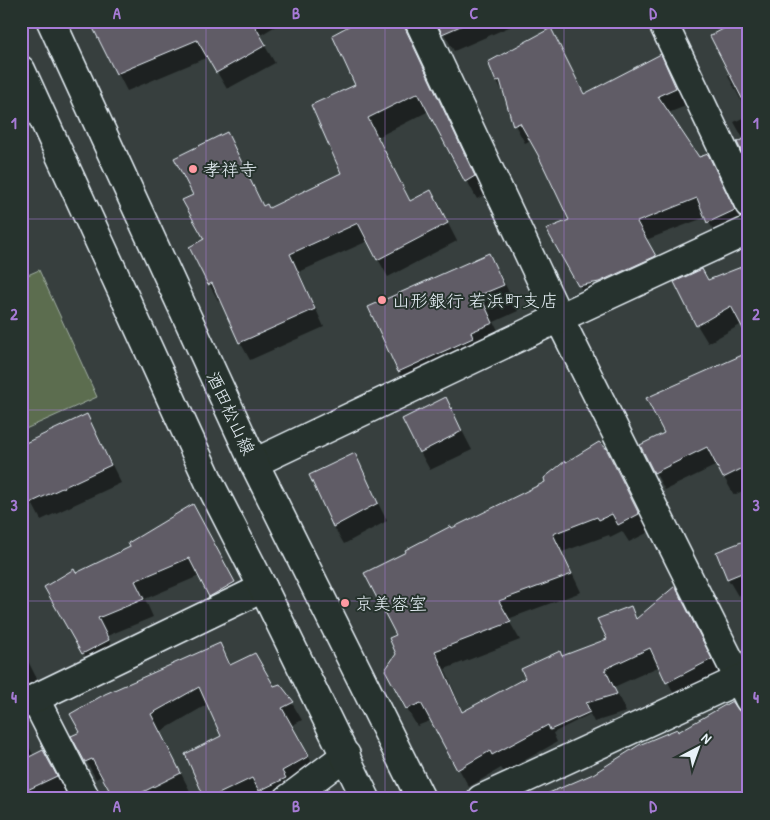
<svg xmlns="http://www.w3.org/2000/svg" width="770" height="820" font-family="'Patrick Hand','Klee One',sans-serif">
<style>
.green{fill:#5b6d50;stroke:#a2afa4}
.shadow{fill:#0007}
.building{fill:#605c66;stroke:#e8f1f8}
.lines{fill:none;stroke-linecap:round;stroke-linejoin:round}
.minor-casing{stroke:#e8f1f8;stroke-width:31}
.major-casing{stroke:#e8f1f8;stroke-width:31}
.minor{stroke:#26332d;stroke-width:28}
.major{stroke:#26332d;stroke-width:28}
.grid{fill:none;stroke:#a77bd6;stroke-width:1;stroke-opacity:0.55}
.poi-dot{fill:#ff9aa2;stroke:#26332d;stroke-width:2}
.labels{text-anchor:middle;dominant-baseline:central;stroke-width:4;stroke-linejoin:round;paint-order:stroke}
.poi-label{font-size:18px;fill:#e8f1f8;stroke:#26332d;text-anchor:start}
.street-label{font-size:18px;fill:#e8f1f8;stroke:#26332d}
.neatline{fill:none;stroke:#a77bd6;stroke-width:2}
.grid-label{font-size:16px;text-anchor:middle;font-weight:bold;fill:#a77bd6}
</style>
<rect width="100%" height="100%" fill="#373f3e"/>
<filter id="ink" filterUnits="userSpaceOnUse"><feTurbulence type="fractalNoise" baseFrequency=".02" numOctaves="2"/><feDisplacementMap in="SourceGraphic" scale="10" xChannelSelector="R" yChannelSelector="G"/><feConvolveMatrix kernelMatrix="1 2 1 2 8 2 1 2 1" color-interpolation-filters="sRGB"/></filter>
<g filter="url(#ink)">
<polygon class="green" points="39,270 97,397 21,431 21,278"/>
<g class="shadow">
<polygon points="103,21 284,21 259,36 275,63 227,89 208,57 127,91 95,29 104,25"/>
<polygon points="339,21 408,21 415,47 484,195 477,199 429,111 378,137 410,202 441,210 457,241 388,277 368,241 299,272 324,327 250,360 240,342 221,301 219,302 209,284 206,240 195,196 236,152 264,207 269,209 343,173 357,86 344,30"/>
<polygon points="433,21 523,21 454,51 438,23 435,23 436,25"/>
<polygon points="726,21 749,21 749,164 744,140 734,122 749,115 728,76 731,74 729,27"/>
<polygon points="551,29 585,95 660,56 686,106 668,113 699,159 707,155 744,228 719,240 706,217 646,240 665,274 589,303 548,230 571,221 531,140 525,143 515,125 506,97 497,81"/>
<polygon points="488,254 503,280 518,311 494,322 507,349 414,398 399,372 370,308"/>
<polygon points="749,265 742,324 708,343 697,325 708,282"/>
<polygon points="749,353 749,488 734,495 717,465 665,490 655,472 665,434"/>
<polygon points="87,415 121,483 41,520 33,505 21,511 21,447"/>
<polygon points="455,417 472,450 430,470 420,452"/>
<polygon points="605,448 649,532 629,542 622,531 610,537 609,535 562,552 581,592 508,619 520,640 445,669 463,713 561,657 608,639 630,607 637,620 675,588 721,678 677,700 660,666 614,687 626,712 594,722 590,714 553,733 557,742 504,772 501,768 469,787 432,720 417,726 407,709 398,654 397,635 452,530 547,483 566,464"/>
<polygon points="354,455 387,521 344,544 334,527 310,475"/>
<polygon points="203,524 245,601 220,614 199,576 145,599 153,617 107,636 118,658 94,671 46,588"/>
<polygon points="749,540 749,591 738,596 728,579 718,553"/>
<polygon points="220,644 232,666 274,688 292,703 302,720 291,726 318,773 289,799 265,799 262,795 254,799 206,799 223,737 208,704 160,732 190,791 173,799 115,799 103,775 96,779 73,736"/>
<polygon points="21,647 40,685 21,695"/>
<polygon points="21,733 34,756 53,769 66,794 58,797 59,799 21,799"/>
</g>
<g class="building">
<polygon points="109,21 252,21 266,45 216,73 197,40 116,74 93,28"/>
<polygon points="358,21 404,21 405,28 475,176 465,182 418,93 368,118 410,201 431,190 448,223 377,260 358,223 290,254 315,309 239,343 212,283 208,285 189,247 204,239 182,200 193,195 174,158 227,132 263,206 267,204 269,208 341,173 311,105 355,85 332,35"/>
<polygon points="436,21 472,21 442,34"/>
<polygon points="738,21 749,21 749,112 710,36"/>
<polygon points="551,28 584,94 661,54 676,88 658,96 699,157 708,154 735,210 707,223 697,198 637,222 656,256 599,282 578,286 546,229 569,220 538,155 520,123 513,126 500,80 496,82 488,62"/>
<polygon points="749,136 749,167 737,142"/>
<polygon points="489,253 504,285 480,295 493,323 471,332 473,338 398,372 368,307"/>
<polygon points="749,264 749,340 731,306 696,326 674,282 702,269 708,280"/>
<polygon points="749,352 749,465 723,478 707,447 654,473 640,445 664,433 646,398"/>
<polygon points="446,397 462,431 419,453 402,419"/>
<polygon points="87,414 111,465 30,503 21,485 21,445"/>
<polygon points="599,442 606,448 639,514 618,525 612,514 599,520 597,517 553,534 572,574 499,601 511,622 435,651 462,712 525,678 521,669 560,651 562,656 607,639 597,619 631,606 636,619 675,586 712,659 666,683 650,648 605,669 617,694 586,703 590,712 550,730 548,725 492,755 490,751 457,770 421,703 406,709 385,670 396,654 389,638 396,635 364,573 406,552 405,550 451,526 452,528 545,482 544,478 565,461 566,462"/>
<polygon points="355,453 378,503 333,527 309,475"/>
<polygon points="193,504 235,582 209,597 189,558 135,581 144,599 98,618 109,640 82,654 44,587 74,569 76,573 130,547 128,543"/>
<polygon points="749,539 749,570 727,579 716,552"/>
<polygon points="220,643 230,665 255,653 274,686 280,684 294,702 282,708 309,756 282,771 286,778 259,791 252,778 208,799 205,799 185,754 221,736 199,687 151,714 181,773 129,799 114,799 92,759 85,762 71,736 80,732 70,714 105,694"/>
<polygon points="732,701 740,712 749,715 749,799 535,799 593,774 639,745 677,729 678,732"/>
<polygon points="43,750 57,776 21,793 21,761"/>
</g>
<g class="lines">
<g class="minor-casing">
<g id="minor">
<polyline points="419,21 559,318 749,699"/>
<polyline points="662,21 749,204"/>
<polyline points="254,463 559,318 749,230"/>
<polyline points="35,699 86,799"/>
<polyline points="21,705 263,588"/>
<polyline points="288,799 346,755"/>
<polyline points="481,799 749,675"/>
</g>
</g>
<g class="major-casing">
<g id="major">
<polyline points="51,21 254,463 421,799"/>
<polyline points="21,70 211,486 263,588 366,799"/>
</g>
</g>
<use href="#minor" class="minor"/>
<use href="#major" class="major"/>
</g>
</g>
<path class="grid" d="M206 21V799M385 21V799M564 21V799M21 219H749M21 410H749M21 601H749"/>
<g class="poi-dot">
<circle cx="193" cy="169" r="5"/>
<circle cx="382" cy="300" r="5"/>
<circle cx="345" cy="603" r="5"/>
</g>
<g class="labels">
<g class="poi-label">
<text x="203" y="169">孝祥寺</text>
<text x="392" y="300">山形銀行 若浜町支店</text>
<text x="355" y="603">京美容室</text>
</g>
<g class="street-label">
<text transform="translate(231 413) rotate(65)">酒田松山線</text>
</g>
</g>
<rect width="770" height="820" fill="none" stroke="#26332d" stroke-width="55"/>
<g transform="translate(698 748) rotate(41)" stroke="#26332d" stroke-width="4" paint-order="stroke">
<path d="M0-4L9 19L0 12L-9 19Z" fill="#e8f1f8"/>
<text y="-8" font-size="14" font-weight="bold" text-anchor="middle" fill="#e8f1f8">N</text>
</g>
<rect x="28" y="28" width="714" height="764" class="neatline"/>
<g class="grid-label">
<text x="117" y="19">A</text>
<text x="296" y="19">B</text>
<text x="474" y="19">C</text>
<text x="653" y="19">D</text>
<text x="14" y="129">1</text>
<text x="756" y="129">1</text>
<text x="14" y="320">2</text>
<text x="756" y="320">2</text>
<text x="14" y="511">3</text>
<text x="756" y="511">3</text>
<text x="14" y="703">4</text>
<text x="756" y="703">4</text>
<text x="117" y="812">A</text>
<text x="296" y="812">B</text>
<text x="474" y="812">C</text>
<text x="653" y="812">D</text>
</g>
</svg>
